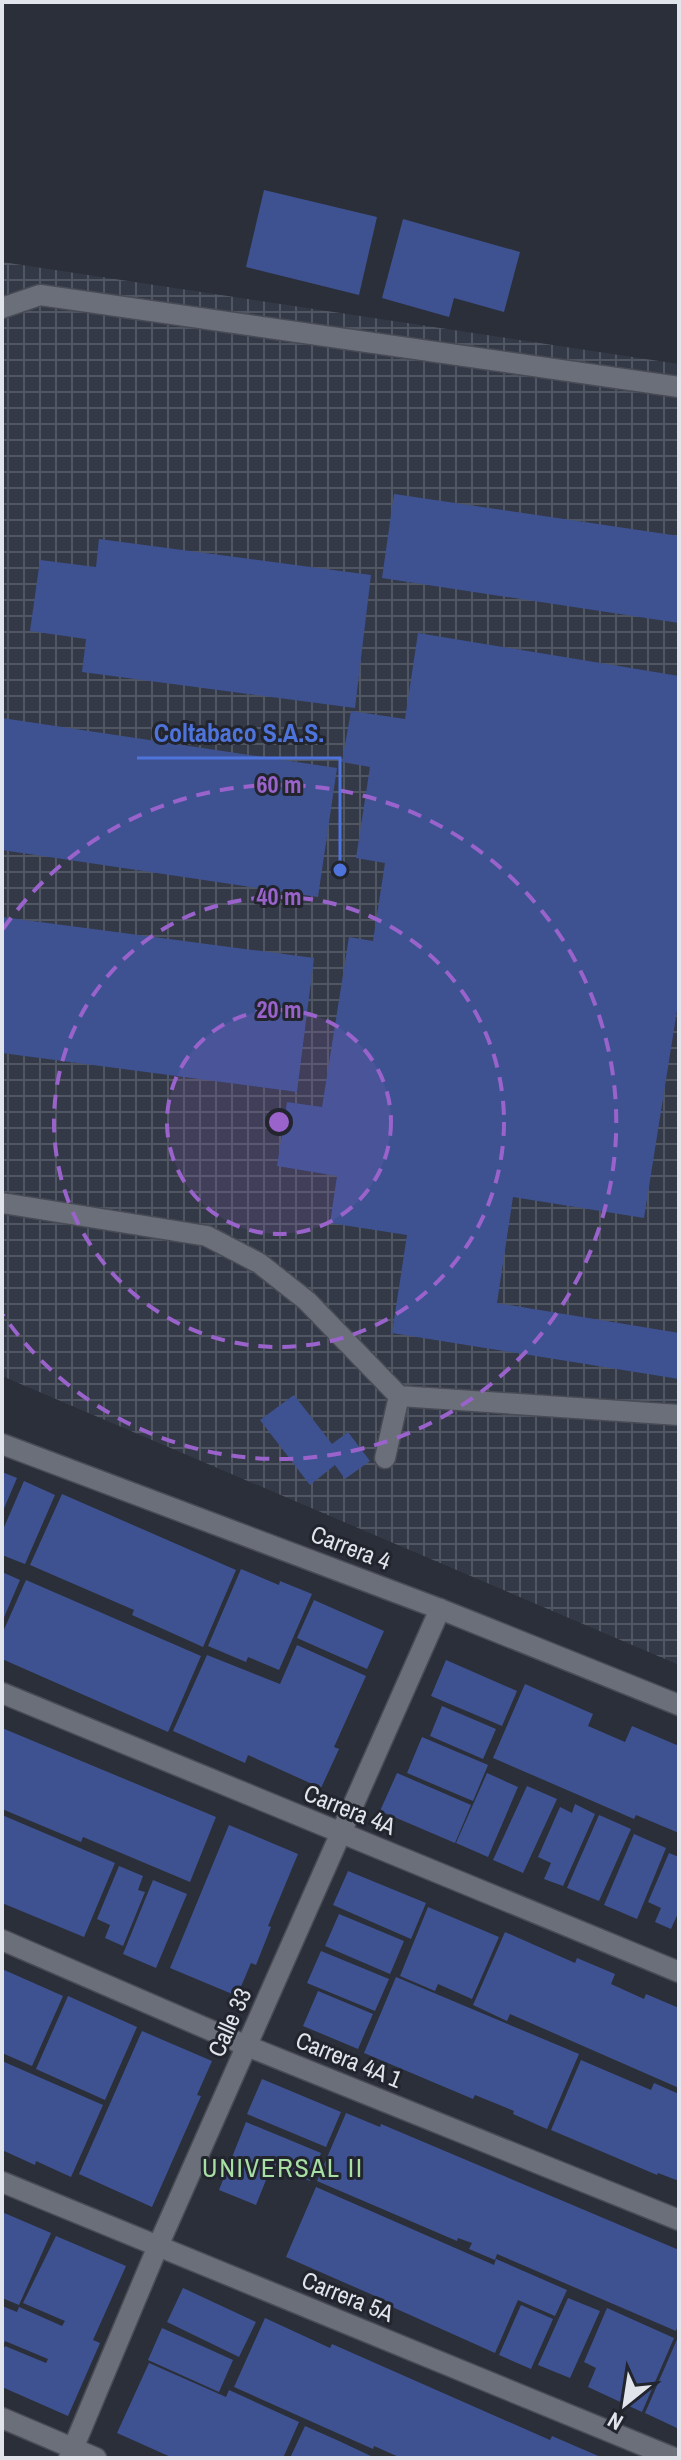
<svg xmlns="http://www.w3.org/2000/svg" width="681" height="2460" font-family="'Archivo Narrow',sans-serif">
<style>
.industrial{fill:url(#industrial-grid)}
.building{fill:#3e5292}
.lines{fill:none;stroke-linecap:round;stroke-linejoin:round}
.minor-casing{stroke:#494c55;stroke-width:23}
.minor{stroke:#6b6f7a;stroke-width:20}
.ring{fill:none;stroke:#9a63cc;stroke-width:4;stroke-dasharray:14 10}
.labels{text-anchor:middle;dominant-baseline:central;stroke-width:6;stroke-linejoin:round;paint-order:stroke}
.street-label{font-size:24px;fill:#e1e4ea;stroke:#22252e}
.neighbourhood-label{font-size:26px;letter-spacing:2px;fill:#a8e0a4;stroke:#22252e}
.centre{fill:#9a63cc;stroke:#22252e;stroke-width:4}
.ring-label{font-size:24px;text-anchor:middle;font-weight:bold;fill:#9a63cc;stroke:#22252e;stroke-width:6;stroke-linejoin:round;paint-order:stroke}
.leader{fill:none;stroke:#4e74dc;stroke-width:3}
.callout-dot{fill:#4e74dc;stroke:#22252e;stroke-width:3}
.callout-label{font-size:26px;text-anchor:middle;font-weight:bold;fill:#4e74dc;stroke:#22252e;stroke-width:6;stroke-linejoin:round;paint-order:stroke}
</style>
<defs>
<pattern id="industrial-grid" width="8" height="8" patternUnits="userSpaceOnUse" patternTransform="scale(2)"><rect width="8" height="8" fill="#343948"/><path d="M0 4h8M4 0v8" fill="none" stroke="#515663"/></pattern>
</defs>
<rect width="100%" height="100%" fill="#2b2f39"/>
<polygon class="industrial" points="2,262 679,364 679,1665 2,1376"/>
<g class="building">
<polygon points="264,190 377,217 359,295 246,267"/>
<polygon points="403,219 520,252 504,312 454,298 449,317 382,298"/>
<polygon points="394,494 679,536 679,623 382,578"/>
<polygon points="99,539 371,575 355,708 82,672 86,639 30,631 40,560 96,567"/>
<polygon points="418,633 679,676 679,998 644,1218 513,1197 497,1303 679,1333 679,1379 392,1333 407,1235 330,1223 337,1176 277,1166 287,1102 322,1107 349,937 373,941 385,863 356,858 370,767 342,762 351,711 405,719"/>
<polygon points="2,718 337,768 318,897 2,850"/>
<polygon points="2,917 314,958 297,1092 2,1053"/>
<polygon points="294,1395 332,1444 348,1432 370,1461 345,1479 335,1465 310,1485 260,1420"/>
<polygon points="2,1472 17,1478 2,1513"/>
<polygon points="24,1481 55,1495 25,1564 2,1555 2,1532"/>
<polygon points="62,1494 236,1570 203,1647 132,1615 134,1610 30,1565"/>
<polygon points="241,1569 279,1585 280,1581 312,1594 279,1670 248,1657 246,1662 208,1646"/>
<polygon points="2,1572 20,1580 2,1622"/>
<polygon points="26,1580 201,1656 168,1732 2,1659 2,1634"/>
<polygon points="314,1600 384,1631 367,1669 297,1638"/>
<polygon points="297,1645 366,1676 334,1747 339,1749 321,1788 248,1755 245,1763 173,1731 207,1655 280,1684"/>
<polygon points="446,1660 517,1691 502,1726 431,1696"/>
<polygon points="525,1684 593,1714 588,1726 625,1742 632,1726 679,1746 679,1833 636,1815 634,1819 493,1758"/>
<polygon points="442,1706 496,1729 483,1759 430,1736"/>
<polygon points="2,1728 216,1817 190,1882 83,1837 81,1842 2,1809"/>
<polygon points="422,1737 488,1765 473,1801 407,1773"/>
<polygon points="397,1773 471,1805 455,1843 380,1811"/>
<polygon points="487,1773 518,1787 488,1857 456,1843"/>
<polygon points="527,1786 557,1799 523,1873 493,1860"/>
<polygon points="575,1804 595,1814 563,1886 544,1879 551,1863 538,1857 560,1807 572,1813"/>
<polygon points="2,1815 115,1863 84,1937 2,1903"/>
<polygon points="599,1815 631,1829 599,1901 567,1888"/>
<polygon points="229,1825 298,1854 268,1926 271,1927 256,1965 251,1963 237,1996 170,1968"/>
<polygon points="634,1834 666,1848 637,1919 604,1905"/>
<polygon points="669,1853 679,1857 679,1911 671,1929 655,1922 661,1908 648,1902"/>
<polygon points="119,1866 143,1876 138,1890 145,1892 123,1946 105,1938 110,1925 97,1919"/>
<polygon points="348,1871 426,1903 411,1939 333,1905"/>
<polygon points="153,1880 187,1894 156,1968 123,1954"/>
<polygon points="428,1907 499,1937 472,1999 438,1984 435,1991 400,1976"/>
<polygon points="339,1914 404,1941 390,1974 325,1946"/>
<polygon points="505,1932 575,1963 577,1958 615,1974 611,1984 644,1999 646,1994 679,2008 679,2088 510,2014 507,2021 473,2005"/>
<polygon points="321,1951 389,1979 375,2011 307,1983"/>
<polygon points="2,1969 63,1996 32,2066 2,2053"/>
<polygon points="396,1977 579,2054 547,2129 513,2114 514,2111 475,2095 473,2099 364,2053"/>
<polygon points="318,1991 373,2014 358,2049 303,2026"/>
<polygon points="68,1996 137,2027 105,2100 36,2069"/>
<polygon points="142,2031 212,2061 197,2095 201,2096 152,2207 79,2174"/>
<polygon points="581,2060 651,2090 654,2083 679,2094 679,2181 658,2173 657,2175 551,2130"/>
<polygon points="2,2061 103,2105 71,2177 36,2161 35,2165 2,2150"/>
<polygon points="262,2079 341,2112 326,2147 247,2114"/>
<polygon points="346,2113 380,2127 381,2124 679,2250 679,2323 676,2331 497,2254 495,2260 469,2249 472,2243 458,2238 457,2241 317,2181"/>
<polygon points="246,2122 321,2153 310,2181 272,2165 256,2205 219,2190"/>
<polygon points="316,2187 494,2265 496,2259 567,2290 555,2316 518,2300 495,2353 390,2306 391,2303 286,2257"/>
<polygon points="2,2212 51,2233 19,2305 2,2298"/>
<polygon points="56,2236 126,2266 93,2340 100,2343 68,2416 2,2387 2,2352 5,2346 46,2363 48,2359 5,2341 2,2348 2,2306 17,2312 19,2307 62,2326 65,2321 23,2303"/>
<polygon points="183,2288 256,2322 239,2357 167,2322"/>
<polygon points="568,2298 600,2311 570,2378 538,2365"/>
<polygon points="521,2305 553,2319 531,2369 499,2355"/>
<polygon points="607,2308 674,2338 642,2412 588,2387 596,2368 584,2362"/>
<polygon points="265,2318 330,2348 332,2344 550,2440 552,2436 603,2458 401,2458 374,2446 373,2449 234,2387"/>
<polygon points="162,2328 233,2360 219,2392 148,2360"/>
<polygon points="679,2335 679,2429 645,2413"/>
<polygon points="149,2363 226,2397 229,2390 299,2422 283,2458 173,2458 117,2433"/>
<polygon points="305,2426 339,2441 375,2458 290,2458"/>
</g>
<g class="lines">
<g class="minor-casing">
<g id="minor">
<polyline points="2,308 40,295 679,387"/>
<polyline points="2,1203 207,1236 259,1263 307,1301 399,1396 679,1415"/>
<polyline points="2,1444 440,1609 679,1705"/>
<polyline points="385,1458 399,1396"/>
<polyline points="2,1693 679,1972"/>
<polyline points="2,1940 247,2046 679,2220"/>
<polyline points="2,2182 674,2458"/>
<polyline points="2,2418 96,2458"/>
<polyline points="69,2458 158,2246 440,1609"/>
</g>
</g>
<use href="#minor" class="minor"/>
</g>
<circle cx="279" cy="1122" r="112" fill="#9a63cc" fill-opacity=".12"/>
<g class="ring">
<circle cx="279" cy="1122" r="112"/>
<circle cx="279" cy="1122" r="225"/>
<path d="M3 929A337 337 0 1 1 3 1315"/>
</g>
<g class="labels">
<g class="street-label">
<text transform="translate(351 1547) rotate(21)">Carrera 4</text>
<text transform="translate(350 1809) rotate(22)">Carrera 4A</text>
<text transform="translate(229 2022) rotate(-66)">Calle 33</text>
<text transform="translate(349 2059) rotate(22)">Carrera 4A 1</text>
<text transform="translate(348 2296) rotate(22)">Carrera 5A</text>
</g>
<g class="neighbourhood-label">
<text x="283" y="2167">UNIVERSAL II</text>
</g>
</g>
<circle cx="279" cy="1122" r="12" class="centre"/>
<g class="ring-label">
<text x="279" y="793">60 m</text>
<text x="279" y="905">40 m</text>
<text x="279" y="1018">20 m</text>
</g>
<path class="leader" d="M340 870L340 758H137"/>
<circle class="callout-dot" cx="340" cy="870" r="8"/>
<g class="callout-label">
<text x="239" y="742">Coltabaco S.A.S.</text>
</g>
<rect width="681" height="2460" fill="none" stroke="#e1e4ea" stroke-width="8"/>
<g transform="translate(625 2404) rotate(210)" stroke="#22252e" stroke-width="6" paint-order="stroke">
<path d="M0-6L14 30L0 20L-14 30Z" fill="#e1e4ea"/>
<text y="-12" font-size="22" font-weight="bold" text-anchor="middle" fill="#e1e4ea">N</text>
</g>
</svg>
